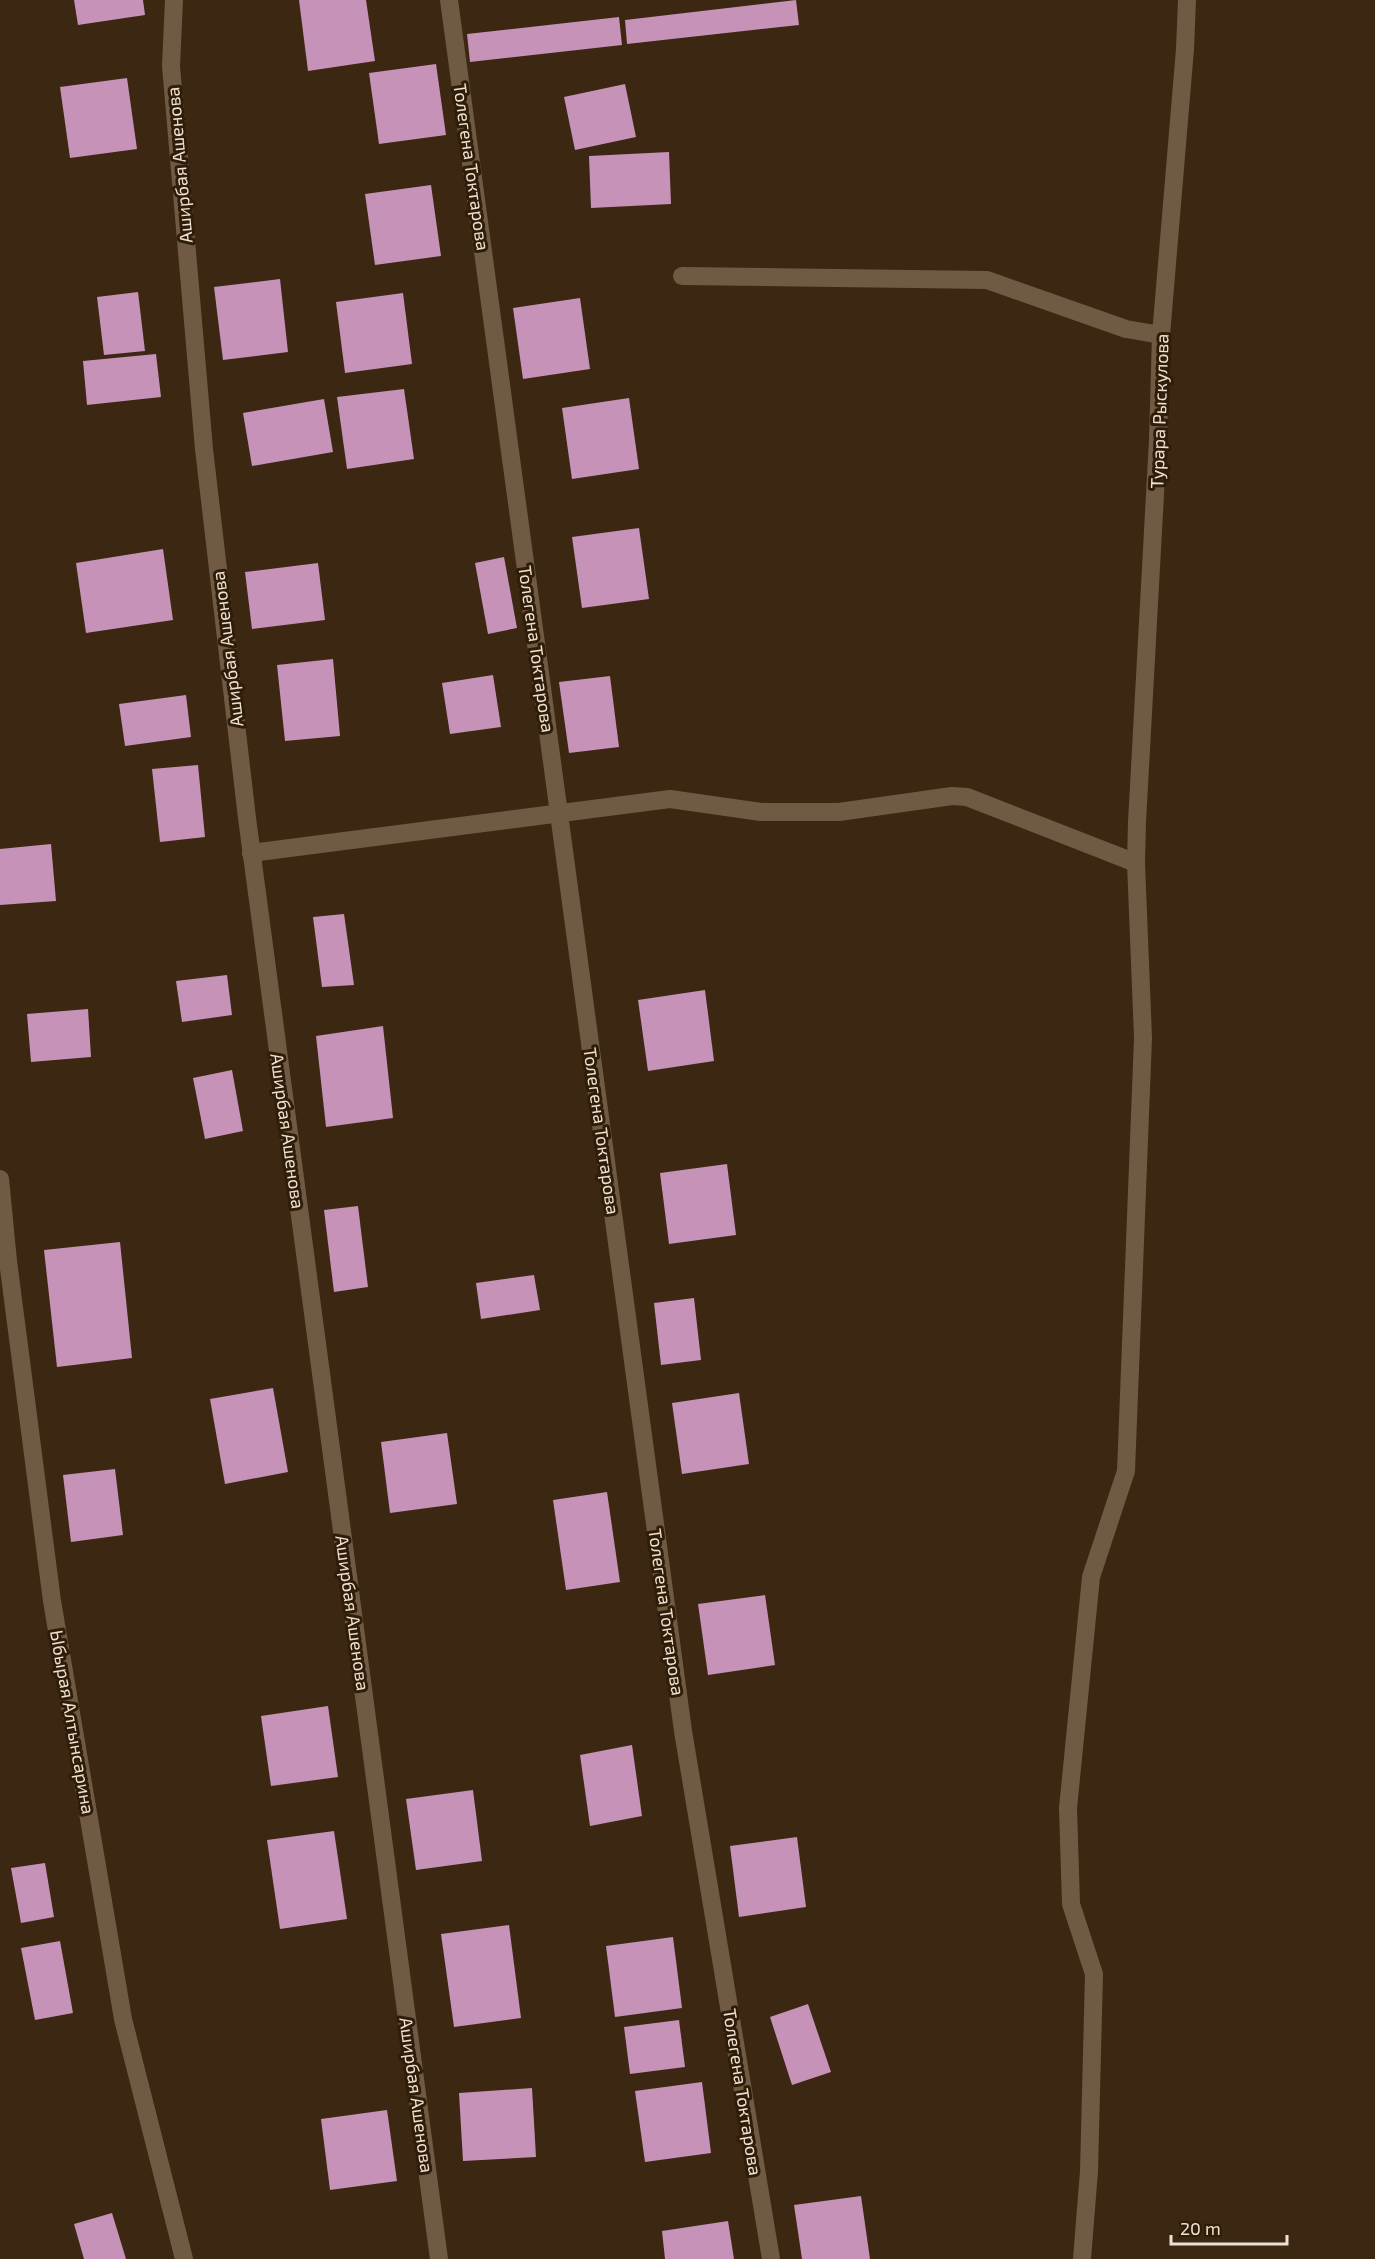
<svg xmlns="http://www.w3.org/2000/svg" width="1375" height="2259" font-family="'Exo 2',sans-serif">
<style>
.building{fill:#c792b8}
.lines{fill:none;stroke-linecap:round;stroke-linejoin:round}
.minor{stroke:#705a44;stroke-width:18}
.labels{text-anchor:middle;dominant-baseline:central;stroke-width:6;stroke-linejoin:round;paint-order:stroke}
.street-label{font-size:18px;fill:#eee1d4;stroke:#301d08}
</style>
<rect width="100%" height="100%" fill="#3b2712"/>
<g class="building">
<polygon points="74,0 143,0 145,15 78,25"/>
<polygon points="299,0 366,0 375,61 308,71"/>
<polygon points="796,0 799,25 627,44 625,20"/>
<polygon points="619,17 622,45 470,62 467,34"/>
<polygon points="436,64 446,135 379,144 369,73"/>
<polygon points="127,78 137,149 70,158 60,87"/>
<polygon points="625,84 636,137 575,150 564,97"/>
<polygon points="669,152 671,204 591,208 589,156"/>
<polygon points="431,185 441,256 375,265 365,194"/>
<polygon points="280,279 288,352 223,360 214,287"/>
<polygon points="138,292 145,351 104,355 97,297"/>
<polygon points="403,293 412,364 345,373 336,302"/>
<polygon points="580,298 590,369 523,379 513,308"/>
<polygon points="156,354 161,397 87,405 83,361"/>
<polygon points="404,389 414,459 347,469 337,397"/>
<polygon points="629,398 639,469 572,479 562,408"/>
<polygon points="324,399 333,452 252,466 243,413"/>
<polygon points="639,528 649,599 582,608 572,537"/>
<polygon points="163,549 173,620 86,633 76,563"/>
<polygon points="504,557 517,628 488,634 475,563"/>
<polygon points="318,563 325,620 252,629 245,572"/>
<polygon points="333,659 340,736 285,741 277,665"/>
<polygon points="493,675 501,727 450,734 442,683"/>
<polygon points="610,676 619,747 569,753 559,682"/>
<polygon points="186,695 191,737 125,746 119,704"/>
<polygon points="198,765 205,837 160,842 152,769"/>
<polygon points="51,844 56,901 0,905 0,849"/>
<polygon points="344,914 354,985 322,987 313,917"/>
<polygon points="227,975 232,1015 182,1022 176,981"/>
<polygon points="705,990 714,1061 648,1071 638,1000"/>
<polygon points="88,1009 91,1057 31,1062 27,1014"/>
<polygon points="383,1026 393,1118 326,1127 316,1036"/>
<polygon points="232,1070 243,1131 205,1139 193,1078"/>
<polygon points="727,1164 736,1235 669,1244 660,1173"/>
<polygon points="358,1206 368,1287 334,1292 324,1210"/>
<polygon points="120,1242 132,1358 57,1367 44,1250"/>
<polygon points="534,1275 540,1310 481,1319 476,1283"/>
<polygon points="694,1298 701,1360 661,1365 654,1303"/>
<polygon points="273,1388 288,1472 225,1484 210,1399"/>
<polygon points="739,1393 749,1464 682,1474 672,1403"/>
<polygon points="447,1433 457,1504 390,1513 381,1442"/>
<polygon points="115,1469 123,1535 71,1542 63,1475"/>
<polygon points="607,1492 620,1582 566,1590 553,1500"/>
<polygon points="765,1595 775,1665 708,1675 698,1604"/>
<polygon points="328,1706 338,1777 271,1786 261,1716"/>
<polygon points="632,1745 642,1816 590,1826 580,1755"/>
<polygon points="473,1790 482,1861 416,1870 406,1799"/>
<polygon points="334,1831 347,1919 280,1929 267,1840"/>
<polygon points="797,1837 806,1907 739,1917 730,1846"/>
<polygon points="45,1863 54,1917 21,1923 11,1868"/>
<polygon points="509,1925 521,2018 454,2027 441,1934"/>
<polygon points="673,1937 682,2008 615,2017 606,1946"/>
<polygon points="60,1941 73,2013 35,2020 21,1948"/>
<polygon points="808,2004 831,2072 792,2085 770,2017"/>
<polygon points="679,2020 685,2067 630,2074 624,2027"/>
<polygon points="702,2082 711,2153 645,2162 635,2091"/>
<polygon points="532,2088 536,2157 463,2161 459,2093"/>
<polygon points="387,2110 397,2181 330,2190 321,2119"/>
<polygon points="861,2196 870,2259 802,2259 794,2205"/>
<polygon points="112,2213 126,2259 84,2259 74,2224"/>
<polygon points="728,2221 734,2259 665,2259 662,2231"/>
</g>
<g class="lines">
<g class="minor">
<polyline points="174,0 171,66 204,449 247,818 439,2259"/>
<polyline points="449,0 683,1731 771,2259"/>
<polyline points="682,276 987,280 1126,329 1161,335"/>
<polyline points="251,853 670,799 761,812 839,812 952,796 967,797 1136,863"/>
<polyline points="0,1179 8,1261 52,1601 123,2019 184,2259"/>
<polyline points="1082,2259 1089,2171 1094,1974 1071,1904 1068,1808 1091,1577 1126,1471 1143,1038 1136,863 1137,822 1158,440 1161,335 1185,49 1187,0"/>
</g>
</g>
<g class="labels">
<g class="street-label">
<text transform="translate(179 165) rotate(-95)">Аширбая Ашенова</text>
<text transform="translate(472 167) rotate(82)">Толегена Токтарова</text>
<text transform="translate(1159 411) rotate(-88)">Турара Рыскулова</text>
<text transform="translate(227 649) rotate(-97)">Аширбая Ашенова</text>
<text transform="translate(537 649) rotate(82)">Толегена Токтарова</text>
<text transform="translate(288 1131) rotate(82)">Аширбая Ашенова</text>
<text transform="translate(602 1131) rotate(82)">Толегена Токтарова</text>
<text transform="translate(667 1612) rotate(82)">Толегена Токтарова</text>
<text transform="translate(353 1613) rotate(82)">Аширбая Ашенова</text>
<text transform="translate(73 1722) rotate(80)">Ыбырая Алтынсарина</text>
<text transform="translate(743 2092) rotate(81)">Толегена Токтарова</text>
<text transform="translate(417 2095) rotate(82)">Аширбая Ашенова</text>
</g>
</g>
<path d="M1171 2235v9h116v-9" fill="none" stroke="#eee1d4" stroke-width="3"/>
<text x="1180" y="2235" font-size="18" fill="#eee1d4" stroke="#301d08" stroke-width="4.5" paint-order="stroke">20 m</text>
</svg>
